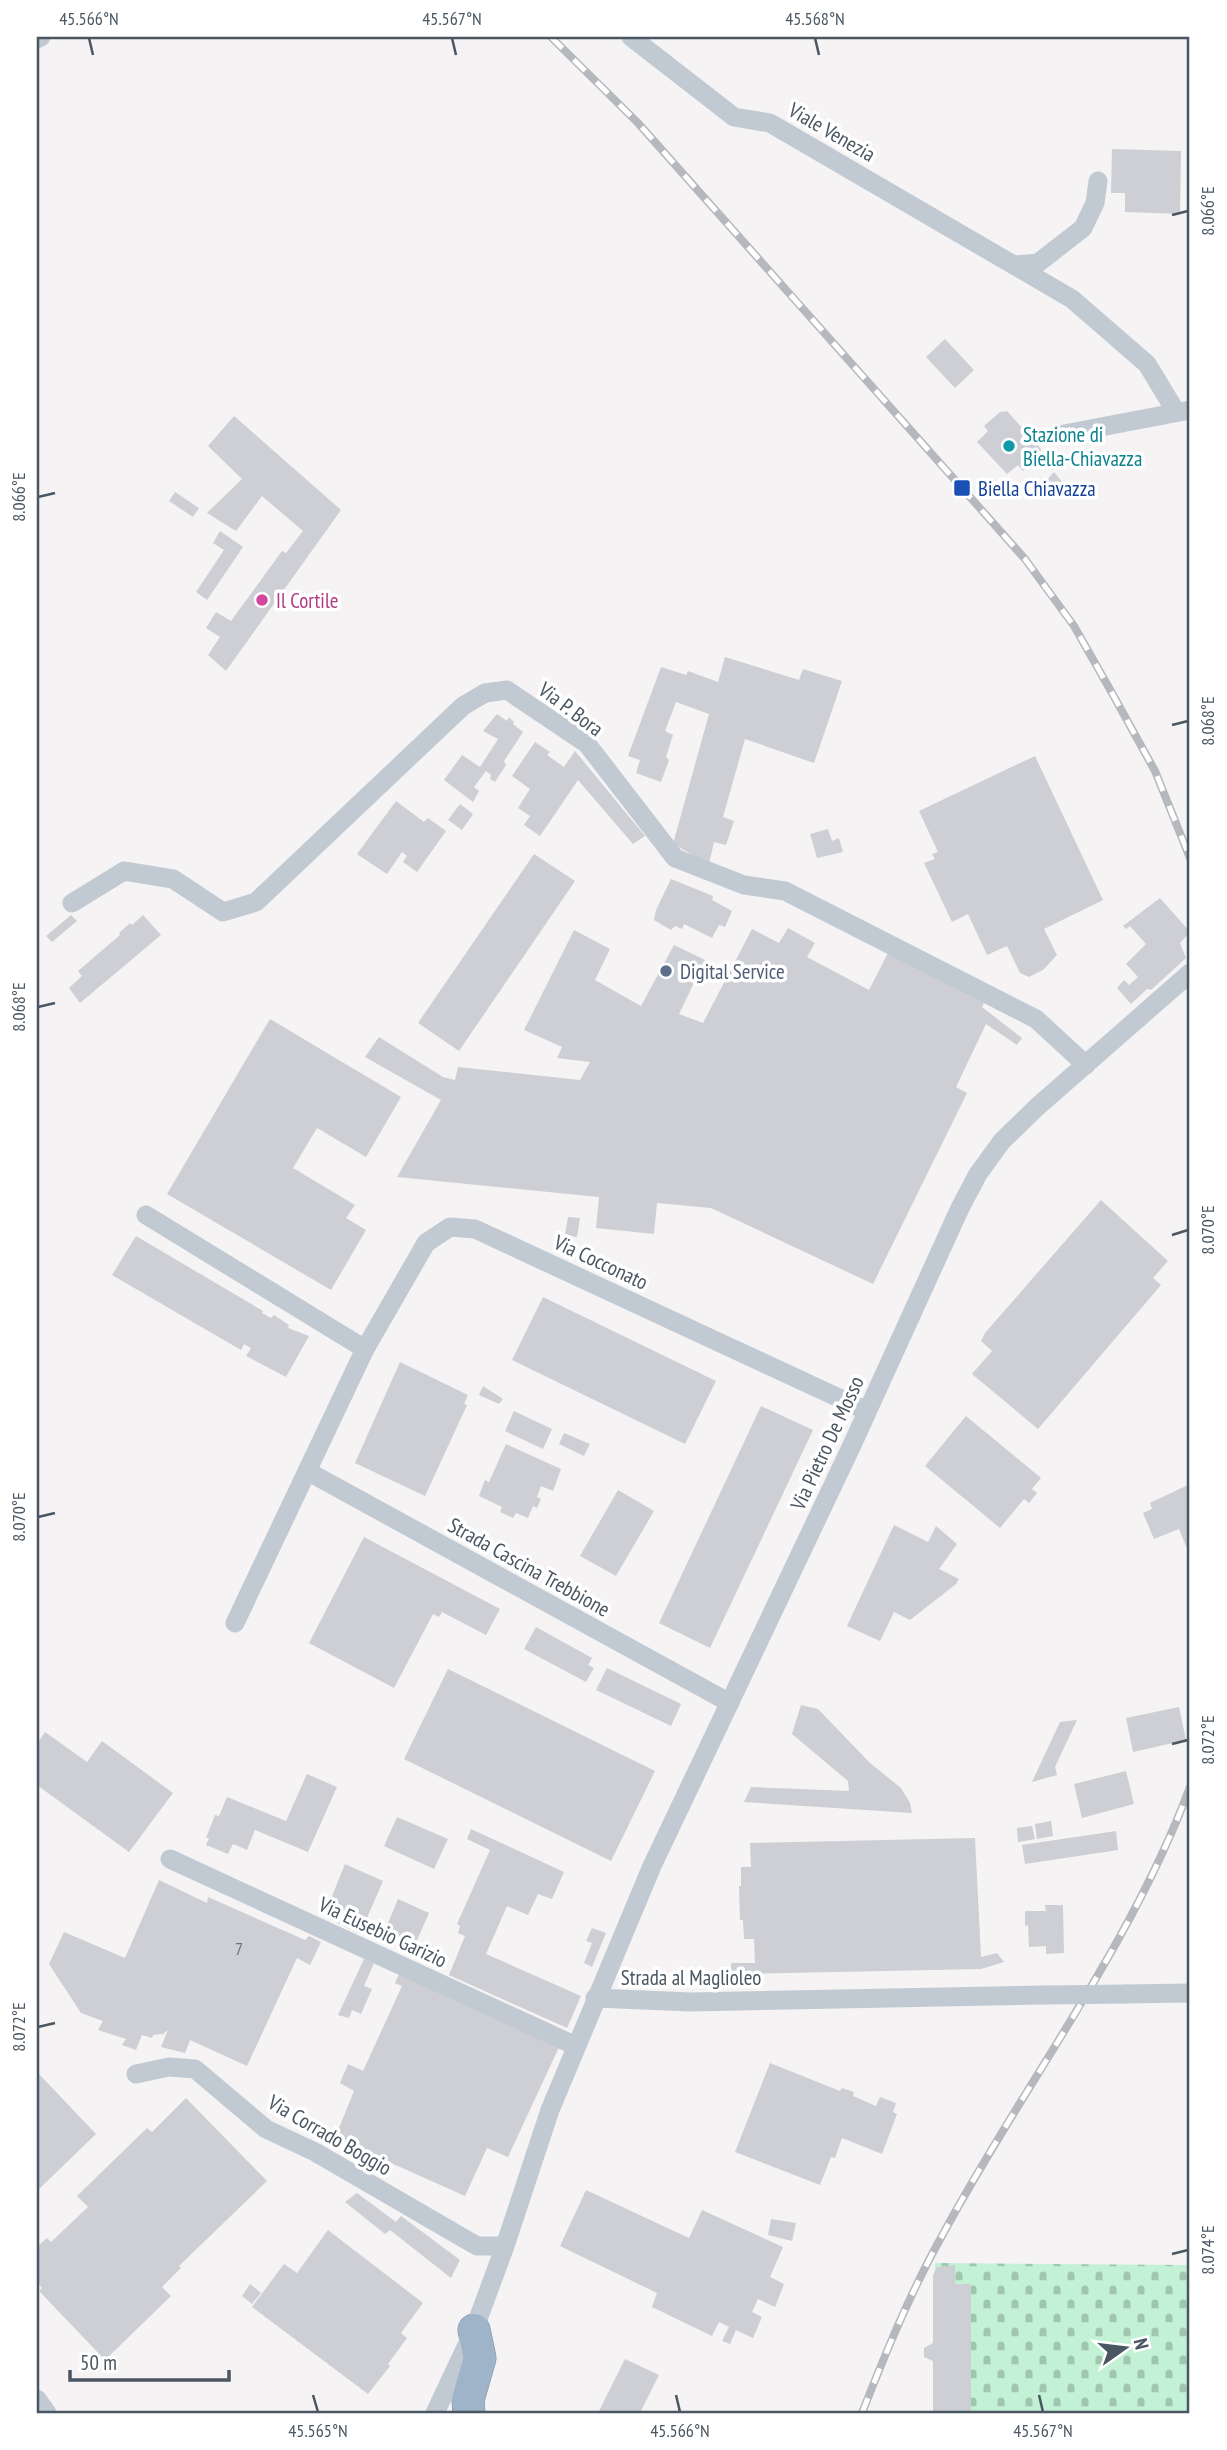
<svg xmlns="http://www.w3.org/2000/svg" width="1227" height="2450" font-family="'PT Sans Narrow',sans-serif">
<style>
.cemetery{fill:url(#cemetery-stones)}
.building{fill:#cdcfd5}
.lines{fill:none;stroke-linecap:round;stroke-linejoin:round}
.trunk-casing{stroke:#7690ad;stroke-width:33}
.minor{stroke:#c1cad2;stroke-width:19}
.trunk{stroke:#9fb4c9;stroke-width:32}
.rail-casing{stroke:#b5b8bd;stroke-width:8}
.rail{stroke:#fff;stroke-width:5;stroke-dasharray:16;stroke-linecap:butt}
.minor-bridge{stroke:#c1cad2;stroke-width:19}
.ticks{fill:none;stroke:#4a5661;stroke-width:2.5}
.culture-dot{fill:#0f9aa8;stroke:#fff;stroke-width:2.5}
.transit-dot{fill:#1a4fb4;stroke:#fff;stroke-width:2.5}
.hotel-dot{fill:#d1479c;stroke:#fff;stroke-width:2.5}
.service-dot{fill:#5c6f8a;stroke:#fff;stroke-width:2.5}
.labels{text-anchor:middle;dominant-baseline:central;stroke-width:7;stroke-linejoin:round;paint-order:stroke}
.number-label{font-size:18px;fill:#6b747e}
.street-label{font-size:21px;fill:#4a5661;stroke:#fff}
.culture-label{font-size:21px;fill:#0d838f;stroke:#fff;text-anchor:start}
.transit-label{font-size:21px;fill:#164399;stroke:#fff;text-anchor:start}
.hotel-label{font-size:21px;fill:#b23c85;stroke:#fff;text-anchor:start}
.service-label{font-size:21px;fill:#4e5e75;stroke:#fff;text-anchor:start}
.neatline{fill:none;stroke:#4a5661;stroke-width:2.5}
.ticks-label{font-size:18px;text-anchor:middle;fill:#4a5661}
</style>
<defs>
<pattern id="cemetery-stones" width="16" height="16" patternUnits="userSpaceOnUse" patternTransform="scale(1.75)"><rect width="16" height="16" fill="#c3f1d5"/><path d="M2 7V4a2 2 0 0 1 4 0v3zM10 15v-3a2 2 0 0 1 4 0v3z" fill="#a0c6b0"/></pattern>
</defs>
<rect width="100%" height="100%" fill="#f5f3f3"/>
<polygon class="cemetery" points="935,2263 1190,2265 1190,2413 933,2413"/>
<g class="building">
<polygon points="1112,149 1181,151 1180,214 1125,212 1125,193 1111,193"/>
<polygon points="945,339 974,370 955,388 926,357"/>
<polygon points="1007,411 1041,449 1039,456 1023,471 1018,465 1007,474 977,442 988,431 984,426 1000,412"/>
<polygon points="234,416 341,510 226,671 208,655 220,637 206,628 216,612 231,621 282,551 286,553 303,531 262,496 236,531 207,513 242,479 208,446"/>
<polygon points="1054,472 1063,483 1055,490 1049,490 1044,483"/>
<polygon points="175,492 199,508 193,517 169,501"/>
<polygon points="220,531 243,547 207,600 196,592 224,550 213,543"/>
<polygon points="725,657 799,680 803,669 842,681 814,763 745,739 723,817 734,821 726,845 714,842 709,864 673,844 709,714 676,702 665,731 673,735 666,757 669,760 661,782 636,773 640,760 628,756 661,667 686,675 688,671 718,682"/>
<polygon points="497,714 507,721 509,717 514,722 513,724 523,732 504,761 506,765 495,782 490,779 491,775 486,771 474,787 479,791 473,802 444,780 462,755 480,767 498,739 483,731"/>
<polygon points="535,742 550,752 547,755 564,767 575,751 645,836 633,844 578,780 540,836 524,825 530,816 518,808 530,789 512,776"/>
<polygon points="1035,756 1103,900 1044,929 1057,955 1043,970 1029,977 1020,973 1007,946 987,955 968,914 952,922 924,863 935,859 932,854 938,852 919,811"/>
<polygon points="396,801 424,822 428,818 446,831 417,872 403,862 407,856 402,852 387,874 357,854"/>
<polygon points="460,804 473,814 462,830 448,820"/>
<polygon points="828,829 832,841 839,838 843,852 817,858 810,834"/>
<polygon points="534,854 575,881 459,1051 418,1023"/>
<polygon points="671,879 713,896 712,900 732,911 725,927 719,925 712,938 684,924 682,929 675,926 671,930 654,920 656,910"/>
<polygon points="1160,898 1190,932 1180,943 1186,958 1151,990 1147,989 1131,1004 1117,988 1124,980 1129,985 1138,977 1126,964 1146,944 1130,926 1126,929 1123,926"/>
<polygon points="71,915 77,921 52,942 46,936"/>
<polygon points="143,915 161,935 80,1003 69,988 82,976 78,971 120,935 119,933 130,923 132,925"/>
<polygon points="788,928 815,943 807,957 869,990 888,953 984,1003 982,1007 1022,1038 1017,1045 986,1024 956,1087 967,1093 873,1284 711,1208 657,1203 654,1234 596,1228 599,1197 397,1177 441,1100 365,1057 379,1037 443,1077 455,1080 458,1067 580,1080 590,1062 557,1058 562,1047 524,1030 574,930 610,949 595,980 641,1006 674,945 705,960 679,1014 703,1023 752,929 779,943"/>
<polygon points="270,1019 401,1097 366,1157 317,1128 293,1168 355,1205 346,1218 366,1230 331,1290 167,1194"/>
<polygon points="1101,1200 1168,1261 1153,1278 1161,1285 1038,1429 972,1374 992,1351 981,1341 985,1333"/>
<polygon points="568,1217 580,1218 577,1237 565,1235"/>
<polygon points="136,1236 263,1311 262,1313 271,1318 274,1315 289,1325 288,1328 309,1336 286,1377 246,1356 251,1348 244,1344 241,1350 112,1275"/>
<polygon points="543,1297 716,1381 685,1444 512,1360"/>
<polygon points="400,1362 468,1395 464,1404 467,1405 425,1496 355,1463"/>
<polygon points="483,1386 503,1399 499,1404 479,1395"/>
<polygon points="761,1406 813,1430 710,1648 659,1623"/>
<polygon points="514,1411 552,1429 543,1449 505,1431"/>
<polygon points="966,1416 1041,1478 1032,1489 1037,1493 1029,1503 1024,1499 1000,1528 925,1466"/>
<polygon points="564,1433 590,1444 584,1456 559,1444"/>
<polygon points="506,1444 561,1469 553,1491 541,1486 537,1497 541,1499 537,1508 533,1506 528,1518 516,1513 513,1518 500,1512 502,1507 479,1496 485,1480 489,1482"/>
<polygon points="1190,1484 1190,1556 1179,1529 1154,1539 1143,1513 1152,1509 1150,1503"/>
<polygon points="618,1490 654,1511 616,1576 580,1556"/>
<polygon points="894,1525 928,1542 936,1526 957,1544 939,1569 959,1579 956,1584 910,1620 894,1612 880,1641 847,1626"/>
<polygon points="364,1537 500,1609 486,1635 442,1612 439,1617 433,1614 394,1688 309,1643"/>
<polygon points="536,1627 592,1658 588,1665 594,1668 586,1682 524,1649"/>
<polygon points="607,1668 681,1704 671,1726 596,1690"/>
<polygon points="448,1669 655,1771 611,1861 404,1759"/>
<polygon points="801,1705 818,1709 870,1763 901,1788 910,1803 912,1813 744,1802 751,1787 849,1791 848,1781 792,1734"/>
<polygon points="1179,1707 1186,1740 1133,1752 1126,1718"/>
<polygon points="1077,1720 1055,1767 1057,1775 1032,1782 1060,1722"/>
<polygon points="45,1732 87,1762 102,1741 173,1793 129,1852 37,1785 37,1744"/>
<polygon points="1126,1771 1134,1804 1082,1818 1074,1784"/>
<polygon points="307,1774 337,1787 308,1852 255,1830 247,1850 233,1844 228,1854 206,1845 209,1838 206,1838 215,1815 219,1816 227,1797 286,1821"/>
<polygon points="397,1817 448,1839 434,1869 384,1846"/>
<polygon points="1051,1821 1053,1836 1037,1839 1035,1824"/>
<polygon points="1032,1826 1035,1839 1018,1842 1017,1828"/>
<polygon points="471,1829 564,1872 552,1899 538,1894 528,1915 507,1906 486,1954 581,1996 567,2028 449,1975 465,1936 458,1933 460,1926 457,1924 490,1850 467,1839"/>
<polygon points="1116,1831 1118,1850 1025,1864 1022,1845"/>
<polygon points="975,1838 981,1957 997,1953 1004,1962 981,1969 731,1974 731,1963 755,1963 754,1939 744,1939 743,1920 740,1920 739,1886 741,1886 741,1867 751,1867 750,1843"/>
<polygon points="345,1864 383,1881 360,1934 324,1916"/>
<polygon points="159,1880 207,1903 208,1897 305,1940 309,1936 321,1942 310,1965 297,1958 247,2066 190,2040 185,2053 161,2047 168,2030 163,2034 153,2035 152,2038 142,2035 136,2050 122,2045 126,2039 98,2030 103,2021 81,2013 49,1964 64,1932 125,1958"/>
<polygon points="398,1899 429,1913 414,1947 384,1933"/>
<polygon points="1045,1905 1063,1905 1064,1953 1046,1954 1046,1946 1029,1947 1028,1925 1025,1926 1025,1911 1046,1911"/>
<polygon points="592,1928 606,1933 592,1967 584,1963 592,1943 586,1941"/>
<polygon points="364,1959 374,1963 364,1986 372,1989 361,2014 352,2010 349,2018 338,2015"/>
<polygon points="399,1974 560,2045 508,2157 487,2148 465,2196 335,2138 354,2091 340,2083 348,2064 363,2071 402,1986 395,1983"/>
<polygon points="770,2063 840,2091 842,2088 854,2092 853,2096 876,2106 880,2097 896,2103 893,2112 897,2114 882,2154 842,2138 835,2158 831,2157 820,2185 735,2152"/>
<polygon points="37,2072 96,2134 37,2191"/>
<polygon points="186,2098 267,2181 179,2266 181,2268 162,2287 171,2296 105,2360 39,2291 42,2288 37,2282 37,2247 47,2238 51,2242 88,2207 77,2196 147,2128 152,2132"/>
<polygon points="586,2190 689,2238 702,2210 783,2247 770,2277 784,2284 775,2307 758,2299 752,2312 762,2317 753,2338 736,2330 730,2344 722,2341 729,2327 719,2322 712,2336 652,2307 657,2293 560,2246"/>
<polygon points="357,2193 396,2222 401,2216 460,2260 451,2278 390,2230 385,2234 345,2202"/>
<polygon points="771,2219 796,2223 792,2241 768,2235"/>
<polygon points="328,2230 423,2303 401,2333 407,2338 388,2364 390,2366 368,2394 252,2307 284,2264 297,2273"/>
<polygon points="955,2265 955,2284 971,2284 971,2413 921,2413 922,2411 933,2411 933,2361 924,2357 924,2348 933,2343 933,2275 937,2267"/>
<polygon points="250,2284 261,2293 252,2304 242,2296"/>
<polygon points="625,2359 659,2375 640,2413 598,2413"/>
</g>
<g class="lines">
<g class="trunk-casing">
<polyline id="trunk" points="469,2413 468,2400 480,2358 474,2330"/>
</g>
<g class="minor">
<polyline points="631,37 734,117 770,123 1072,299 1147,364 1176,412"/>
<polyline points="37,39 41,37"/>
<polyline points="1016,265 1038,263 1083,228 1095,203 1098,181"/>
<polyline points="1059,435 1190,410"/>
<polyline points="72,903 124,871 173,879 223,912 256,902 463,706 485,693 507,690 587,744 675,858 744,885 785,891 1036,1019 1086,1065"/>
<polyline points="146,1215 365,1349"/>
<polyline points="307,1471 730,1703"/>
<polyline points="235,1623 365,1349 426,1243 450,1227 475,1229 867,1411"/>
<polyline points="170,1859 576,2046"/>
<polyline points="1126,1994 1190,1993"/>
<polyline points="595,1998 691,2002 1045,1995"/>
<polyline points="136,2074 169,2067 195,2069 266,2129 315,2152 477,2246 505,2246"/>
<polyline points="37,2399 47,2413"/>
<polyline points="435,2413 474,2330 505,2246 550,2110 652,1866 853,1443 960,1208 978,1174 1002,1141 1037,1107 1190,973"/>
</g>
<use href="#trunk" class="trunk"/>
<g class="rail-casing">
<g id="rail">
<polyline points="551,37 638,123 1025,559 1074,626 1112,693 1155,771 1190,858"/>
<path d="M862 2413C886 2352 911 2291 943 2234 1024 2084 1130 1948 1190 1787"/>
</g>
</g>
<use href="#rail" class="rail"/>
<polyline class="minor-bridge" points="1045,1995 1126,1994"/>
</g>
<path class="ticks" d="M89 38 93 55M452 38 456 55M815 38 819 55M1172 215 1188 211M38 497 55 493M1172 725 1188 721M38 1007 55 1003M1172 1235 1188 1230M38 1517 55 1513M1172 1744 1188 1740M38 2027 55 2023M1172 2254 1188 2250M313 2395 318 2412M676 2395 680 2412M1039 2395 1043 2412"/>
<circle class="culture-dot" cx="1009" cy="446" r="7"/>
<rect class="transit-dot" x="953" y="479" width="18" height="18" rx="3.5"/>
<circle class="hotel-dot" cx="262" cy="600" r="7"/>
<circle class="service-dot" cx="666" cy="971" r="7"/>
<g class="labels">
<g class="number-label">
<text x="239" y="1948">7</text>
</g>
<g class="street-label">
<text transform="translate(832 132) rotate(30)">Viale Venezia</text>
<text transform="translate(571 709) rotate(37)">Via P. Bora</text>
<text transform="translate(601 1262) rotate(25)">Via Cocconato</text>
<text transform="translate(827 1443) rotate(-65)">Via Pietro De Mosso</text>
<text transform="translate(529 1567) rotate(29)">Strada Cascina Trebbione</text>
<text transform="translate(383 1932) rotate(25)">Via Eusebio Garizio</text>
<text x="691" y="1977">Strada al Maglioleo</text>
<text transform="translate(330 2135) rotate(30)">Via Corrado Boggio</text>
</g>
<g class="culture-label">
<text x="1023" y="434">Stazione di<tspan x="1023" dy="24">Biella-Chiavazza</tspan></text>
</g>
<g class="transit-label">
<text x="978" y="488">Biella Chiavazza</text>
</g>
<g class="hotel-label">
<text x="276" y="600">Il Cortile</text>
</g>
<g class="service-label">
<text x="680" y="971">Digital Service</text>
</g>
</g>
<rect width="1227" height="2450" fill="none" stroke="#ffffff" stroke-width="77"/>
<g transform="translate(1125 2348) rotate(76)" stroke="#ffffff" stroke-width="5" paint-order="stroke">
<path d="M0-5L12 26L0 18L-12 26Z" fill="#4a5661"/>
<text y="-10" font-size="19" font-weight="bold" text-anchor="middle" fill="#4a5661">N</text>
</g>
<path d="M70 2370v10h159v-10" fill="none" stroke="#4a5661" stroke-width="3.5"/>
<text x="80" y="2370" font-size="21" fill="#4a5661" stroke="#ffffff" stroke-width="5" paint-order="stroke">50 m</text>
<rect x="38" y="38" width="1150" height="2374" class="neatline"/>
<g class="ticks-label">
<text x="89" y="25">45.566°N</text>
<text x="452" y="25">45.567°N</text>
<text x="815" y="25">45.568°N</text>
<text transform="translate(1208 211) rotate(-90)" y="6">8.066°E</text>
<text transform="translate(19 497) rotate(-90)" y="6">8.066°E</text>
<text transform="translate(1208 721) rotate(-90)" y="6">8.068°E</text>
<text transform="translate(19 1007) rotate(-90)" y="6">8.068°E</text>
<text transform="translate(1208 1230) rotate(-90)" y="6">8.070°E</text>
<text transform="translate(19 1517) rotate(-90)" y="6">8.070°E</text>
<text transform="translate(1208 1740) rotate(-90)" y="6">8.072°E</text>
<text transform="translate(19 2027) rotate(-90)" y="6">8.072°E</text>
<text transform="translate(1208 2250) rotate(-90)" y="6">8.074°E</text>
<text x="318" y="2437">45.565°N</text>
<text x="680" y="2437">45.566°N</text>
<text x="1043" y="2437">45.567°N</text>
</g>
</svg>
